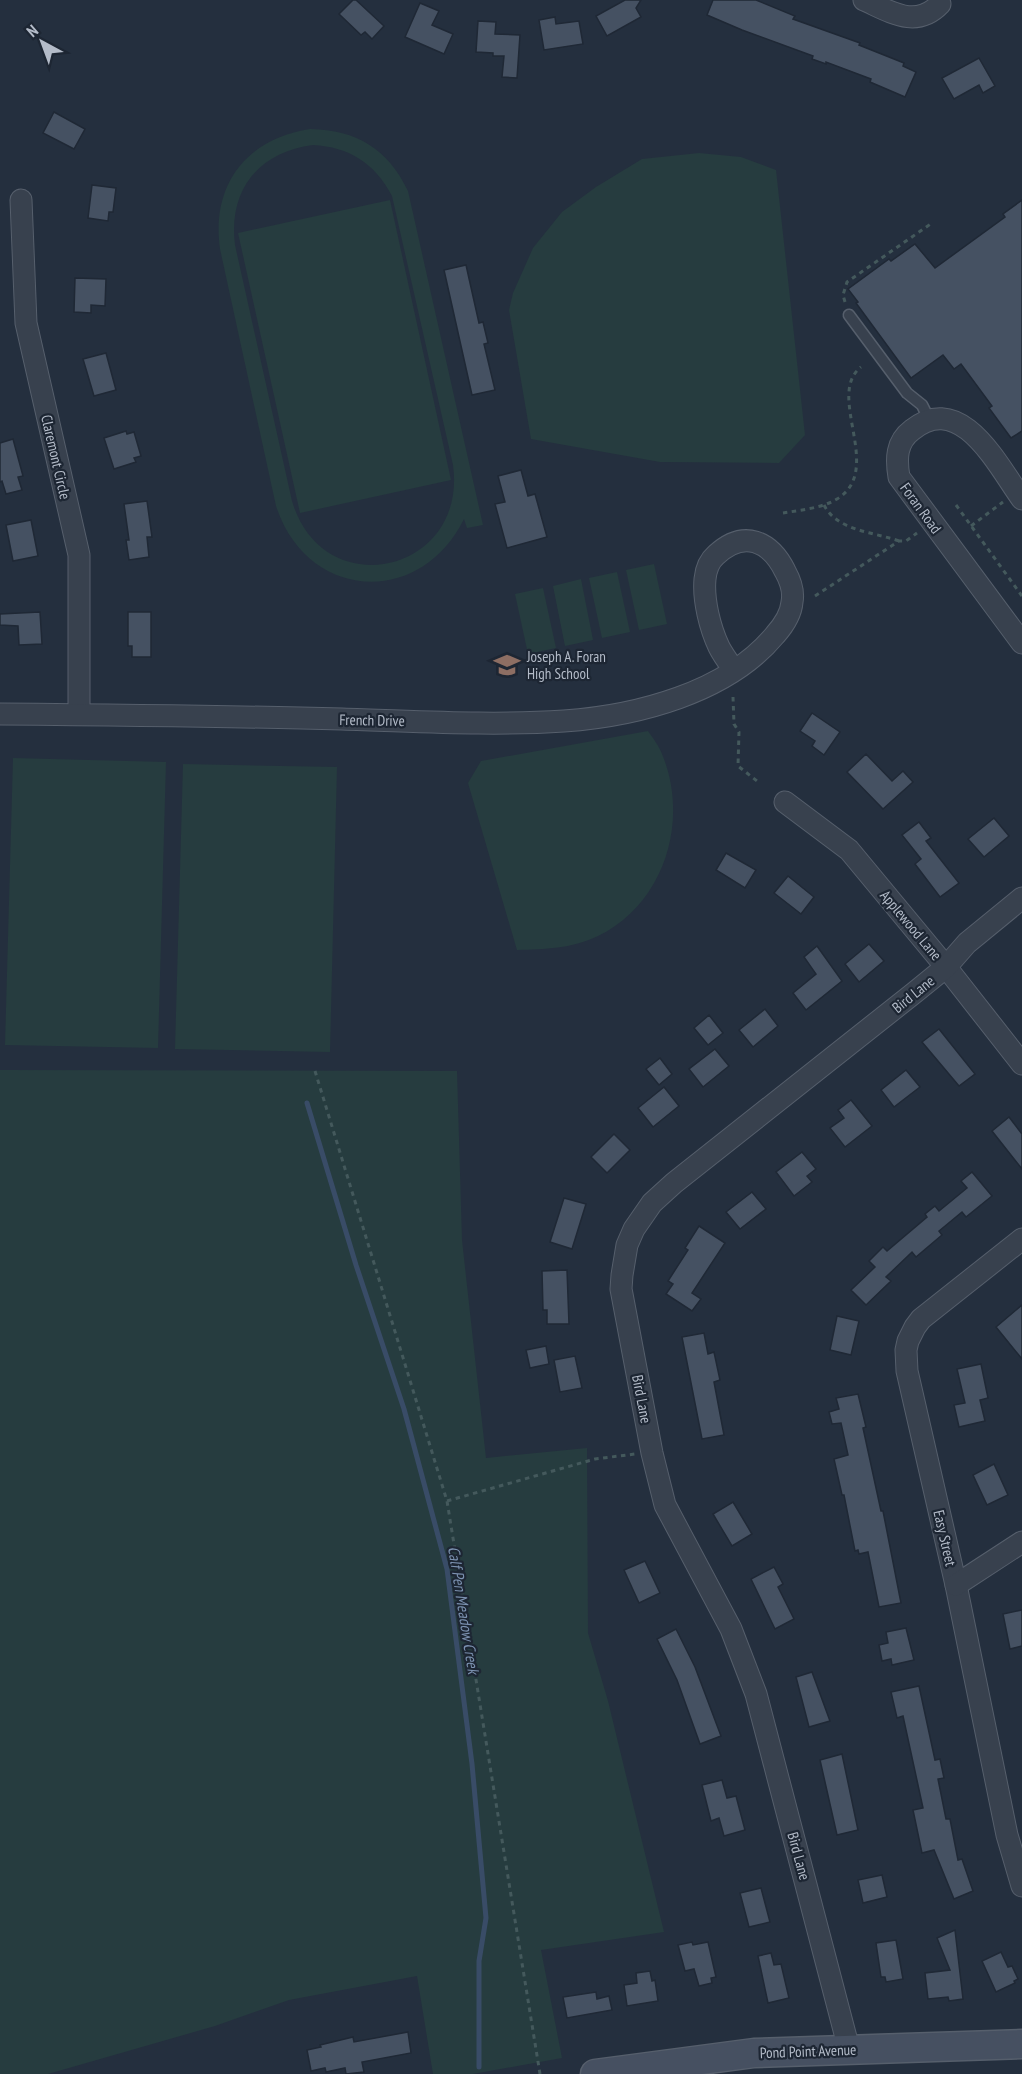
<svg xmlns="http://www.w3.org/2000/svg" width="1022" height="2074" font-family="'PT Sans Narrow',sans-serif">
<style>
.green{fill:#263c3f;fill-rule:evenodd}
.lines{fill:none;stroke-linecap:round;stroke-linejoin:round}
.stream{stroke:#394c67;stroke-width:5}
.building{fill:#455162;stroke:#1f2835;stroke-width:1.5}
.service-casing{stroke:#565f6c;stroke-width:13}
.minor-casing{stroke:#565f6c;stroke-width:23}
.secondary-casing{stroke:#565f6c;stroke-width:31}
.path{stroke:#44595c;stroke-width:3;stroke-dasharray:4.5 4.5;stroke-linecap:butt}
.service{stroke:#38414e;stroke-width:10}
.minor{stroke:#38414e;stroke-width:21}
.secondary{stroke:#465061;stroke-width:28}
.labels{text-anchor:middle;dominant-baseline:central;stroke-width:4.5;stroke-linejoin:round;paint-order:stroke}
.street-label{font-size:15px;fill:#b4bcc9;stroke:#1d2633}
.poi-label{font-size:15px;fill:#b4bcc9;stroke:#1d2633;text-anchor:start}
.water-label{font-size:16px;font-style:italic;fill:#7c92b1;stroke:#1d2633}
</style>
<rect width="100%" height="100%" fill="#242f3e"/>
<g class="green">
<path d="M310 129C357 130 388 149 408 191L483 525 467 528 464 519C420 608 307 601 276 506L220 249C211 185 246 139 310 129ZM313 145C349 147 375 163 392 196L453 465C468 573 323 606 292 501L235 245C228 191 258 152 313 145Z"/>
<polygon points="699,153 741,157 776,170 805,435 779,463 660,462 531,439 509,310 513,293 533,248 562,212 596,187 642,159"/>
<polygon points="390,200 451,480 300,513 238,233"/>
<polygon points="654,564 667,624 639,630 626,570"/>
<polygon points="617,572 630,632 602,638 589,578"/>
<polygon points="581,579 593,640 565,646 553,586"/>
<polygon points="543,588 556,648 528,654 515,594"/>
<path d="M648 731C653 738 659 746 662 754 690 821 664 904 598 936 571 949 545 949 517 950L468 783 481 761Z"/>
<polygon points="13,758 166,762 158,1048 5,1045"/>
<polygon points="183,764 337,767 330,1052 175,1049"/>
<polygon points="0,1070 457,1071 462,1240 486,1458 587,1448 588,1633 608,1701 664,1932 541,1950 562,2058 473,2074 433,2074 417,1976 289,2000 215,2026 48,2074 0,2074"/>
</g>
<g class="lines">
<polyline class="stream" points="307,1103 356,1265 404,1409 447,1569 472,1764 486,1918 479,1961 479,2067"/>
</g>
<g class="building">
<polygon points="353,0 356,0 384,26 372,39 365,32 361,35 339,14"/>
<polygon points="625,0 641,0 636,8 641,17 607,36 596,16"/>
<polygon points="713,0 756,0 795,16 793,19 860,43 859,45 904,63 903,66 916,72 905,97 870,82 871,79 826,62 826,64 812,59 813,56 742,30 707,15"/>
<polygon points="420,3 439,11 432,25 453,34 444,54 405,37"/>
<polygon points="555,17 556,24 579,21 583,44 544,50 539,20"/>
<polygon points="478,21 496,22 495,34 520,35 517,78 502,77 504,56 493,56 493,53 476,52"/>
<polygon points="979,58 995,86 983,93 979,85 954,99 942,78"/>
<polygon points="54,112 85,129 74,149 43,133"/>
<polygon points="92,185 116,188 113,212 109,212 108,221 88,218"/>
<polygon points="1022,200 1022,431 1011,438 989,408 992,406 961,364 954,369 943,355 911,378 856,303 858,302 848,289 889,259 891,261 915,244 935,268 1005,217 1003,214"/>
<polygon points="466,265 479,323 483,322 488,343 484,344 495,390 472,395 444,270"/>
<polygon points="75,278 106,279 105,306 91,305 91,313 74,312"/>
<polygon points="106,353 116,390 94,396 83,359"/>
<polygon points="126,431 127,434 134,432 141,456 134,458 136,462 114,469 104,438"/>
<polygon points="13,439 23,476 18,477 22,490 6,494 2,481 0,482 0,443"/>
<polygon points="521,470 528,496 535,494 547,537 507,548 495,504 505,502 498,476"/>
<polygon points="147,501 152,537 147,537 149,557 129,560 126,540 129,540 124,504"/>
<polygon points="31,520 38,556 13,561 6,525"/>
<polygon points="40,612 42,644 19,645 18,626 0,625 0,614"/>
<polygon points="128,612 151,612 151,657 132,657 132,646 128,646"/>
<polygon points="812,713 840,732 824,755 812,746 815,741 800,731"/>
<polygon points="866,754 892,781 903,771 913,782 883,809 847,772"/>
<polygon points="994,818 1009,836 984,857 968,839"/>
<polygon points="919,822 931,838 926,841 959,883 940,897 915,864 921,859 902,835"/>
<polygon points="726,853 756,870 745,888 716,870"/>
<polygon points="788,876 814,897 801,914 774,893"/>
<polygon points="869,944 884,961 859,982 845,964"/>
<polygon points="817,946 842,981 806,1010 793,993 816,974 804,957"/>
<polygon points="765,1009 778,1026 753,1047 739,1030"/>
<polygon points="709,1015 723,1033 708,1045 694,1028"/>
<polygon points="939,1029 975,1074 959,1086 922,1042"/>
<polygon points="715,1049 729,1066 703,1087 689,1069"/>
<polygon points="660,1058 672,1074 659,1085 646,1069"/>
<polygon points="906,1070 920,1087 894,1107 881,1090"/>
<polygon points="664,1087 679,1106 653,1127 638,1108"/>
<polygon points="851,1100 872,1126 845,1147 830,1128 844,1118 838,1110"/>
<polygon points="1009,1117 1022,1134 1022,1169 992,1131"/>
<polygon points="614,1134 630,1150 607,1173 591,1157"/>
<polygon points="802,1152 816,1169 807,1176 812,1182 794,1196 776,1172"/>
<polygon points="972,1172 992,1196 966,1217 962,1212 939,1231 942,1235 916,1257 912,1252 886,1277 891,1281 866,1305 851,1290 875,1267 869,1261 883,1247 887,1251 927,1217 925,1214 935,1206 939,1211 967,1188 961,1181"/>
<polygon points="752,1192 766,1209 740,1229 726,1212"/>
<polygon points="564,1198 586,1204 572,1249 550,1242"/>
<polygon points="699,1226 725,1243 692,1293 701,1299 692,1311 666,1294 673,1284 668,1281 688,1250 685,1248"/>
<polygon points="567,1270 569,1324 547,1324 547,1310 543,1310 542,1271"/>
<polygon points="1022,1305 1022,1359 996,1327"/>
<polygon points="837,1316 859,1321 851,1355 830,1350"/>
<polygon points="704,1333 708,1354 714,1352 720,1380 714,1382 724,1435 702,1439 682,1337"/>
<polygon points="546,1346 549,1364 530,1368 526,1350"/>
<polygon points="575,1356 582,1388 560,1392 554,1360"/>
<polygon points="981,1364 988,1398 980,1400 985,1421 959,1427 954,1405 965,1403 957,1369"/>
<polygon points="858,1394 866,1427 863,1428 881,1511 883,1511 901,1603 879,1607 868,1552 859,1554 858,1550 855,1551 844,1495 842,1495 834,1459 848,1455 841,1423 832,1424 829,1412 839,1409 836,1398"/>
<polygon points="994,1464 1008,1495 987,1505 973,1475"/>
<polygon points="733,1502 752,1534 732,1546 713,1514"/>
<polygon points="645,1561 660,1593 639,1603 624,1570"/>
<polygon points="774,1567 783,1584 778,1587 794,1619 775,1629 751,1579"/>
<polygon points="1022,1610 1022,1646 1010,1649 1003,1614"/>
<polygon points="906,1628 914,1660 892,1665 891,1659 882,1661 879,1645 888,1643 886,1632"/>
<polygon points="676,1629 695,1667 721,1736 700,1744 677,1680 657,1639"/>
<polygon points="812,1672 830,1721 809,1727 796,1677"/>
<polygon points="919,1686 935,1760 940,1759 944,1778 938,1779 946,1819 950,1819 958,1860 962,1859 973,1891 954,1899 934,1850 922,1853 913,1810 923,1808 903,1716 897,1718 891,1692"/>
<polygon points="842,1754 858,1830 837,1835 820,1760"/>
<polygon points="722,1780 727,1798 736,1796 745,1830 724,1836 719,1818 711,1821 702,1785"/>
<polygon points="882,1875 887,1897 863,1903 858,1880"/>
<polygon points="761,1888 770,1922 749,1927 740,1893"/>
<polygon points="955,1930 963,1999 949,2001 948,1997 928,1999 925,1973 950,1970 937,1938"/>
<polygon points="896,1940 903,1979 886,1982 885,1977 881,1977 876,1943"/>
<polygon points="692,1942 693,1945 708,1942 716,1977 711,1978 712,1983 699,1986 694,1969 685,1971 678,1945"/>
<polygon points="1001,1952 1008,1967 1012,1966 1018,1979 1014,1981 1015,1983 996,1992 982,1961"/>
<polygon points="771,1953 774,1965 781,1964 789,1998 768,2003 758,1956"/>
<polygon points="650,1971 652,1981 655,1980 658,2001 627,2006 624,1985 637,1983 636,1973"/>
<polygon points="596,1992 597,1999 609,1996 612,2010 567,2018 563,1997"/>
<polygon points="408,2032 411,2053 362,2062 364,2072 346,2074 345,2068 326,2072 325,2068 311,2071 307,2050 321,2047 320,2045 353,2037 354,2042"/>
</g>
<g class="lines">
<g class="service-casing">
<polyline id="service" points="849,315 907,393 922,405 929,419"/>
</g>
<g class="minor-casing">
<g id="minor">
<path d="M864 0C891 12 916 29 940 4"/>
<polyline points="21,200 26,323 79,555 79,714"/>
<path d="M1022 499C998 466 961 390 912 430 896 442 896 459 899 477L1022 643"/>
<path d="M0 714C114 715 228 716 342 719 416 721 490 726 564 721 636 716 727 693 775 635 783 626 791 615 792 602 794 592 790 580 785 571 770 541 744 529 716 555 709 561 706 569 705 579 703 600 710 628 719 647 723 655 729 663 734 670"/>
<polyline points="785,802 849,850 946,967 1022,1064"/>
<polyline points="1022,1239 921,1319 915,1327 908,1341 906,1350 907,1371 956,1585 1007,1835 1022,1886"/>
<polyline points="956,1585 1022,1542"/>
<polyline points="849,2049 756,1694 731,1629 665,1505 652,1453 621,1289 622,1275 627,1245 634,1229 652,1203 674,1183 914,993 946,967 967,943 1022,898"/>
</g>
</g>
<g class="secondary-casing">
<polyline id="secondary" points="595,2074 754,2053 1022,2044"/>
</g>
<g class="path">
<polyline points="845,302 843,295 847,282 932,223"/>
<path d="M824 505C837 531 874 532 899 541"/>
<polyline points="956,505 1022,596"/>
<path d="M783 513C801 510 822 508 837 499 885 470 825 395 861 367"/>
<polyline points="971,526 1003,502"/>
<polyline points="815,596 899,541 906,541 917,533"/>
<polyline points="733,697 734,724 739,732 738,766 757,781"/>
<polyline points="315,1071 447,1501 540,2074"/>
<polyline points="447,1501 595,1459 635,1454"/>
</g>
<use href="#service" class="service"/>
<use href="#minor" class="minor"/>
<use href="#secondary" class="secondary"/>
</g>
<defs>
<g id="school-bare" transform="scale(2.07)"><path d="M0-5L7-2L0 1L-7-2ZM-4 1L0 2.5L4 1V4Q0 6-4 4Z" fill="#8d6e63" stroke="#1d2633" stroke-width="2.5" paint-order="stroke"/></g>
</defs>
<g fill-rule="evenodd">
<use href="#school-bare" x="507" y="665"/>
</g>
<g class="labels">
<g class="street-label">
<text transform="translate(56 457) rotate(77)">Claremont Circle</text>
<text transform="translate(921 508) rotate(54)">Foran Road</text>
<text transform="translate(372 720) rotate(1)">French Drive</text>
<text transform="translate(911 925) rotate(50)">Applewood Lane</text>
<text transform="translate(913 994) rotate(-39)">Bird Lane</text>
<text transform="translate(642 1399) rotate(79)">Bird Lane</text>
<text transform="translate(945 1538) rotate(77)">Easy Street</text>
<text transform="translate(799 1856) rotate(75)">Bird Lane</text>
<text transform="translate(808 2051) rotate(-2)">Pond Point Avenue</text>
</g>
<g class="poi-label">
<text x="527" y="656">Joseph A. Foran<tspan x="527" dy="17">High School</tspan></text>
</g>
<g class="water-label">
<text transform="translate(464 1610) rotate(81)">Calf Pen Meadow Creek</text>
</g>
</g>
<g transform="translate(42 42) rotate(319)" stroke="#1d2633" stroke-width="4.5" paint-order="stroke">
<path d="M0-4.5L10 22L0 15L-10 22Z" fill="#b4bcc9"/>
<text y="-9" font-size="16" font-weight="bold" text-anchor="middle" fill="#b4bcc9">N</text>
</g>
</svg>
